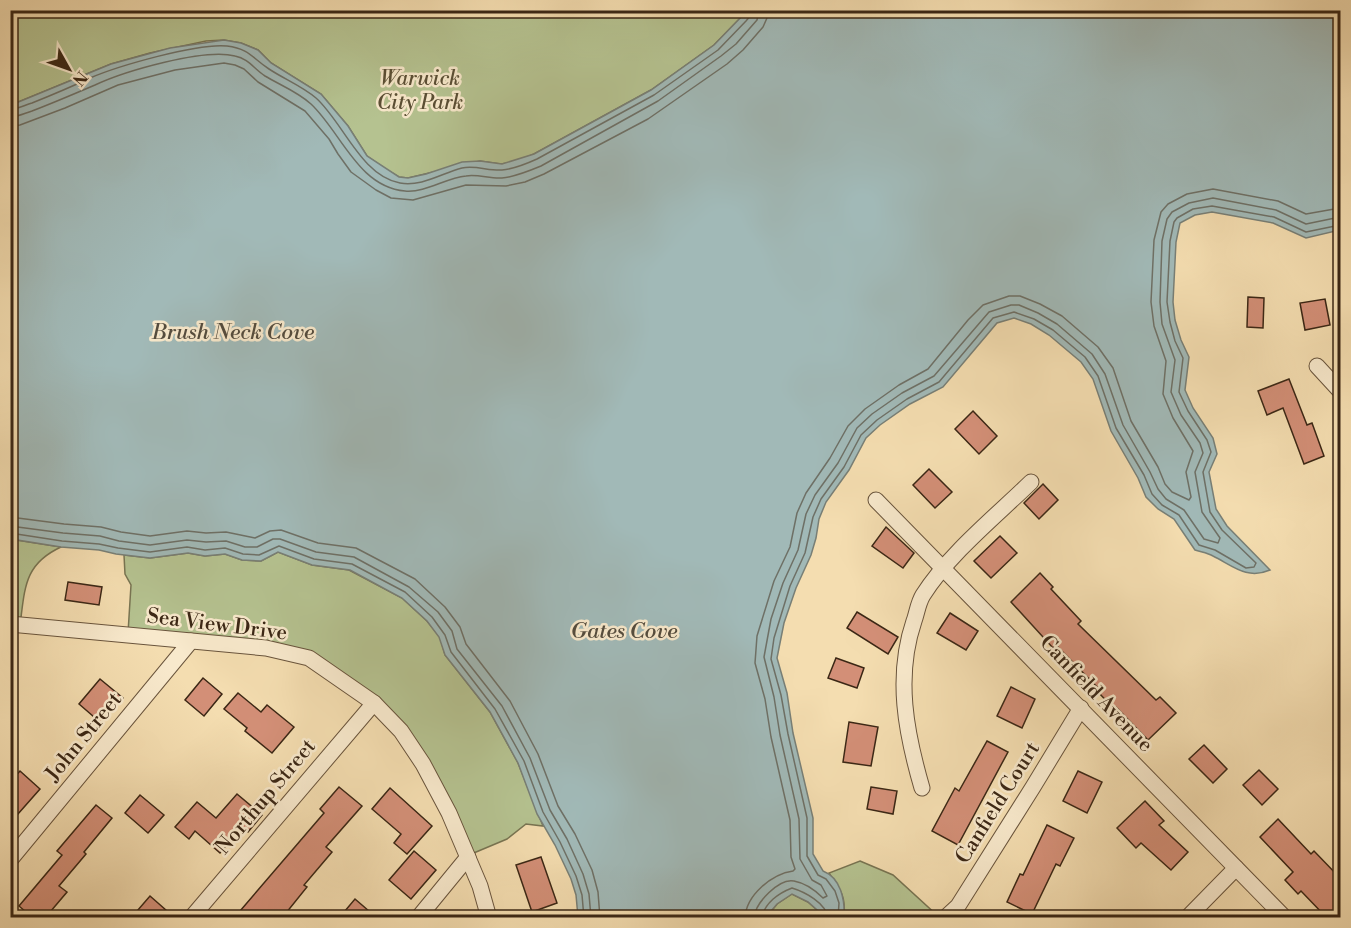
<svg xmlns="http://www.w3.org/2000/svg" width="1351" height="928" font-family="'Libre Bodoni',serif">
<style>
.green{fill:#b5c290;stroke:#787452;stroke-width:1.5}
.water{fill:#a1b9b7;stroke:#787f76;stroke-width:1.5}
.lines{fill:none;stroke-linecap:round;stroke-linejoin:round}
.shore{stroke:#6e7066;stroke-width:1.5}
.building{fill:#d38f77;stroke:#3b2715;stroke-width:1.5}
.minor-casing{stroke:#69543c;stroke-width:17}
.minor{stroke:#f8e9cc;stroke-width:15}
.labels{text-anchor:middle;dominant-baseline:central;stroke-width:5;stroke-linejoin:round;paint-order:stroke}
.park-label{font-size:21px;font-style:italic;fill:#5a4e34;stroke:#f8e9cc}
.street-label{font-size:21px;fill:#3b2715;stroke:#f8e9cc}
.water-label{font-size:22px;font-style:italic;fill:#544c3e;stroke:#f8e9cc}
</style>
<rect width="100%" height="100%" fill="#f4ddb0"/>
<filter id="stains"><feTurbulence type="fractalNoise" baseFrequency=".00333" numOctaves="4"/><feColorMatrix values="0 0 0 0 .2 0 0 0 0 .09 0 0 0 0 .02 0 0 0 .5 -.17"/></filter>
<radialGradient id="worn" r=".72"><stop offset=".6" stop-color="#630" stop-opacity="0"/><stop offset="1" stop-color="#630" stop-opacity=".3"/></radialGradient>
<g class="green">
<polygon points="11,11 747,11 714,45 651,90 534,154 518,161 501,164 480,161 408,178 399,177 389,171 367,156 348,126 321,94 271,63 258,50 241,43 224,40 206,41 150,53 111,64 11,105"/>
<path d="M10 539 61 547C24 564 25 588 20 625H10Z"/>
<polygon points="278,552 312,565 349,570 402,598 427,621 440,637 445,655 490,712 518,763 543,826 526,824 507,839 469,855 402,732 311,660 128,633 131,585 125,574 124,555 150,558 188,553 205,556 225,554 242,560 261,561"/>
<path d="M860 861 893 875 939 917H844C846 897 841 890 829 873Z"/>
<polygon points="792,894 808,902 825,917 766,918 777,904"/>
</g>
<path class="water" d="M747 11H1340V230L1306 238 1273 223 1212 212 1195 215 1180 223 1176 242 1173 302 1175 320 1181 340 1189 357 1185 390 1193 408 1213 438 1217 454 1209 472 1216 509 1227 526 1270 570C1247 580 1233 566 1213 556 1208 553 1201 552 1195 550L1174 519 1158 509 1146 497 1138 478 1111 431 1093 379 1081 362 1049 335 1031 324 1014 318 997 323 943 387 910 404 880 425 866 438 849 470 826 502 819 519 816 538 811 555 796 588 784 623 777 658 787 693 793 733 813 818V854L823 871C841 878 845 900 844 917H825L808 902 792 894 777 904 766 917H578L576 895 571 879 555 845 537 814 518 763 490 712 445 655 439 637 427 621 402 598 350 570 312 565 278 552 261 561 242 560 225 554 205 556 188 553 150 558 116 554 99 550 61 547 11 539V105L111 64 170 48 224 40 241 43 258 50 271 63 321 94 348 126 367 156 399 177 408 178 426 174 462 162 480 161 502 164 534 154 651 90 714 45Z"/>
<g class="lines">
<g class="shore">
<path d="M10 110C18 109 25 105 32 103 52 95 71 87 90 78 118 66 197 43 227 46 250 49 252 58 269 69 284 79 302 86 316 98 343 122 361 176 400 183 422 187 442 173 462 168 475 165 489 171 502 170 514 169 526 164 537 159L654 95 718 50 746 21 751 15V10"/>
<path d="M10 117C18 117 25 113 32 111 53 103 74 94 95 85 125 71 204 48 235 56 249 59 254 69 265 76 280 85 298 92 311 104 341 132 358 187 405 191 426 193 445 178 466 176 478 174 490 179 502 178 515 177 529 171 541 166L658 101 721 56 736 44 757 20 759 10"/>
<polyline points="10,126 20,125 65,108 118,85 175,70 224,63 235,65 244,69 258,82 305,111 329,139 338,154 351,172 376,190 391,198 413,200 466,185 506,186 525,182 544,174 648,119 727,64 743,50 763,27 767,18 768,10"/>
<polyline points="10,517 64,524 101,527 121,532 150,536 187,531 206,533 226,532 255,538 270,531 281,530 318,543 356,548 415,579 445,607 460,627 466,644 510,701 538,754 558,806 575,834 592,870 598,892 600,918"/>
<polyline points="10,526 63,533 100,536 119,541 150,545 187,540 206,542 226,541 245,547 257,547 273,539 280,539 316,552 354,557 409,587 438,612 452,631 457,649 502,706 530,758 550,810 567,839 583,874 589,894 591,918"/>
<polyline points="10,533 62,541 99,544 118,548 150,552 187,547 205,550 225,548 243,554 259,555 279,546 314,559 352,564 405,592 432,617 445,635 451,652 495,709 524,761 543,812 560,842 576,876 582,895 584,918"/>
<path d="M745 918C746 895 772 874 793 871L795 869 791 857 790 820 771 737 765 699 755 663 757 636 774 581 790 547 797 513 806 493 830 458 848 426 865 409 899 385 928 369 968 320 983 305 1009 296H1020L1040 304 1062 316 1098 347 1113 368 1131 421 1158 467 1165 484 1172 492 1189 500 1191 497 1186 472 1193 451 1173 418 1163 394 1166 361 1154 326 1151 302 1154 240 1161 212 1168 204 1187 194 1213 189 1278 201 1306 214 1340 208"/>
<path d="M754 918C755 903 779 878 794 881 805 883 816 891 823 898L827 896 821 885 812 880 800 859 799 819 780 735 774 697 764 657 771 619 783 583 798 550 806 514 815 495 838 463 857 428 872 414 902 393 934 376 989 312 1011 305H1019L1038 313 1057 324 1092 354 1105 374 1123 425 1150 472 1158 489 1166 499 1184 510 1204 539 1218 543 1220 538 1202 512 1195 472 1203 453 1200 443 1181 415 1171 392 1175 360 1162 324 1160 302 1162 241 1167 219 1172 212 1189 203 1213 198 1276 210 1306 224 1340 217"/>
<path d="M762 918C764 903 779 893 792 888 805 892 826 903 828 918"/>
<polyline points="838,918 839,903 835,891 826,879 818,875 807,856 807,818 788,734 781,695 771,659 774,638 790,586 805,553 813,517 821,499 844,467 861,435 877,420 907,399 939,382 993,318 1014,312 1034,319 1053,330 1085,357 1098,376 1116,428 1144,475 1152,494 1162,505 1179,515 1199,545 1215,550 1246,568 1254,567 1256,563 1222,530 1210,512 1203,472 1211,452 1207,440 1188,411 1179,392 1183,358 1175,341 1170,322 1167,302 1170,241 1174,222 1177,218 1193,209 1212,206 1274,217 1306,232 1340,225"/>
</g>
</g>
<g class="building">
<polygon points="1248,297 1264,298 1263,328 1247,327"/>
<polygon points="1325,299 1330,325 1305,330 1300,303"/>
<polygon points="1289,379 1307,425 1312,423 1324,456 1304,464 1283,408 1267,415 1258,391"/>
<polygon points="973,411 997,436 979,454 955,429"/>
<polygon points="929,469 952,492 935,508 913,485"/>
<polygon points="1043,484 1058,500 1039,519 1024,503"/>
<polygon points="886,527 914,553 903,568 872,546"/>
<polygon points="1000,536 1017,553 991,578 974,561"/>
<polygon points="1040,573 1053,587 1051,589 1081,621 1078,624 1156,700 1160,697 1176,713 1148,740 1116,707 1114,709 1099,693 1101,691 1056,645 1053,648 1011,602"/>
<polygon points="68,582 102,587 99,605 65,600"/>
<polygon points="857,612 898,637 888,654 847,628"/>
<polygon points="950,613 978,631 966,650 937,633"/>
<polygon points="836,658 864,668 857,688 828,678"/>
<polygon points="203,678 222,694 204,716 185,700"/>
<polygon points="100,679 123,698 101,723 79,704"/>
<polygon points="1011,687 1035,699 1022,728 997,716"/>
<polygon points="238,693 261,712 267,705 294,727 272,753 245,731 247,728 224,709"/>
<polygon points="849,722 878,727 871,766 843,762"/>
<polygon points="987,741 1008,752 958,845 932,831 955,788 959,791"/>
<polygon points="1204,745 1227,769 1213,783 1189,759"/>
<polygon points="1259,770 1278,789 1262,805 1243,785"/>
<polygon points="20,771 40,789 10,823 10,782"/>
<polygon points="1078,771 1102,782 1087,813 1063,801"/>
<polygon points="339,787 362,806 326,847 332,852 304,885 307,887 282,918 234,918 324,813 320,809"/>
<polygon points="871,787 897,791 893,814 867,809"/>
<polygon points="390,788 432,826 407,854 394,843 401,834 372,809"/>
<polygon points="237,794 262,815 248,832 242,827 220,853 195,831 189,839 175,827 197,802 216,818"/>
<polygon points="140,795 164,815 148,833 125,813"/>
<polygon points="1145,801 1164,821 1159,825 1188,852 1171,870 1141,843 1136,848 1117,828"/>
<polygon points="96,805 112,818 84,852 86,854 59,886 67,892 45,918 33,918 19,906 62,855 57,851"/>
<polygon points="1278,819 1311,854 1314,851 1341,879 1341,918 1327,918 1301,891 1298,894 1285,880 1293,872 1260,837"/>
<polygon points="1047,825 1074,838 1060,866 1056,864 1032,914 1007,902 1020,874 1023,875"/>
<polygon points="414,851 436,870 411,899 389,880"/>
<polygon points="541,857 557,903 532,912 516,865"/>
<polygon points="150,896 175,918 131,918"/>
<polygon points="355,899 377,918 339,918"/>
</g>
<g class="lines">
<g class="minor-casing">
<g id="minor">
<polyline points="1317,366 1340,391"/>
<polyline points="876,500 1285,918"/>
<polyline points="10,624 266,648 309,658 374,703 401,731 423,764 449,813 480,886 489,918"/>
<path d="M922 788C906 733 895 677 914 621 917 613 918 603 923 595 949 554 996 516 1031 482"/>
<polyline points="10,860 191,641"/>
<polyline points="191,918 374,703"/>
<polyline points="418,918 468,857"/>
<polyline points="945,918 958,906 1033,787 1081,708"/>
<polyline points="1187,918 1236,868"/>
</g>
</g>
<use href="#minor" class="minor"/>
</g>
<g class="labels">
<g class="park-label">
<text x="420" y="79">Warwick<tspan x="420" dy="24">City Park</tspan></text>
</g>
<g class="street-label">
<text transform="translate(217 625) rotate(7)">Sea View Drive</text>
<text transform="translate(1096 694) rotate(46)">Canfield Avenue</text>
<text transform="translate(84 737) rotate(-51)">John Street</text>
<text transform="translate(266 797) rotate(-50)">Northup Street</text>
<text transform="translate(998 803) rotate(-58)">Canfield Court</text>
</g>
<g class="water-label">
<text x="233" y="332">Brush Neck Cove</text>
<text x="624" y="631">Gates Cove</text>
</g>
</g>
<rect width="1351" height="928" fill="none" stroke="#f4ddb0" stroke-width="36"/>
<rect x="12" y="12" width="1327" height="904" fill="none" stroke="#3b2715" stroke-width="3"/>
<rect x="18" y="18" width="1315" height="892" fill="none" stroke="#3b2715" stroke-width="1.5"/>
<g transform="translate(69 69) rotate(130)" stroke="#f8e9cc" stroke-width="4.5" paint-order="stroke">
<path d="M0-4.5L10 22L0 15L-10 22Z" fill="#3b2715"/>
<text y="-9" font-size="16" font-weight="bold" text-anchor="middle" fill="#3b2715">N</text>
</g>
<rect width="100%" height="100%" filter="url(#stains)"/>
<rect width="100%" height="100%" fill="url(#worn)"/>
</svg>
